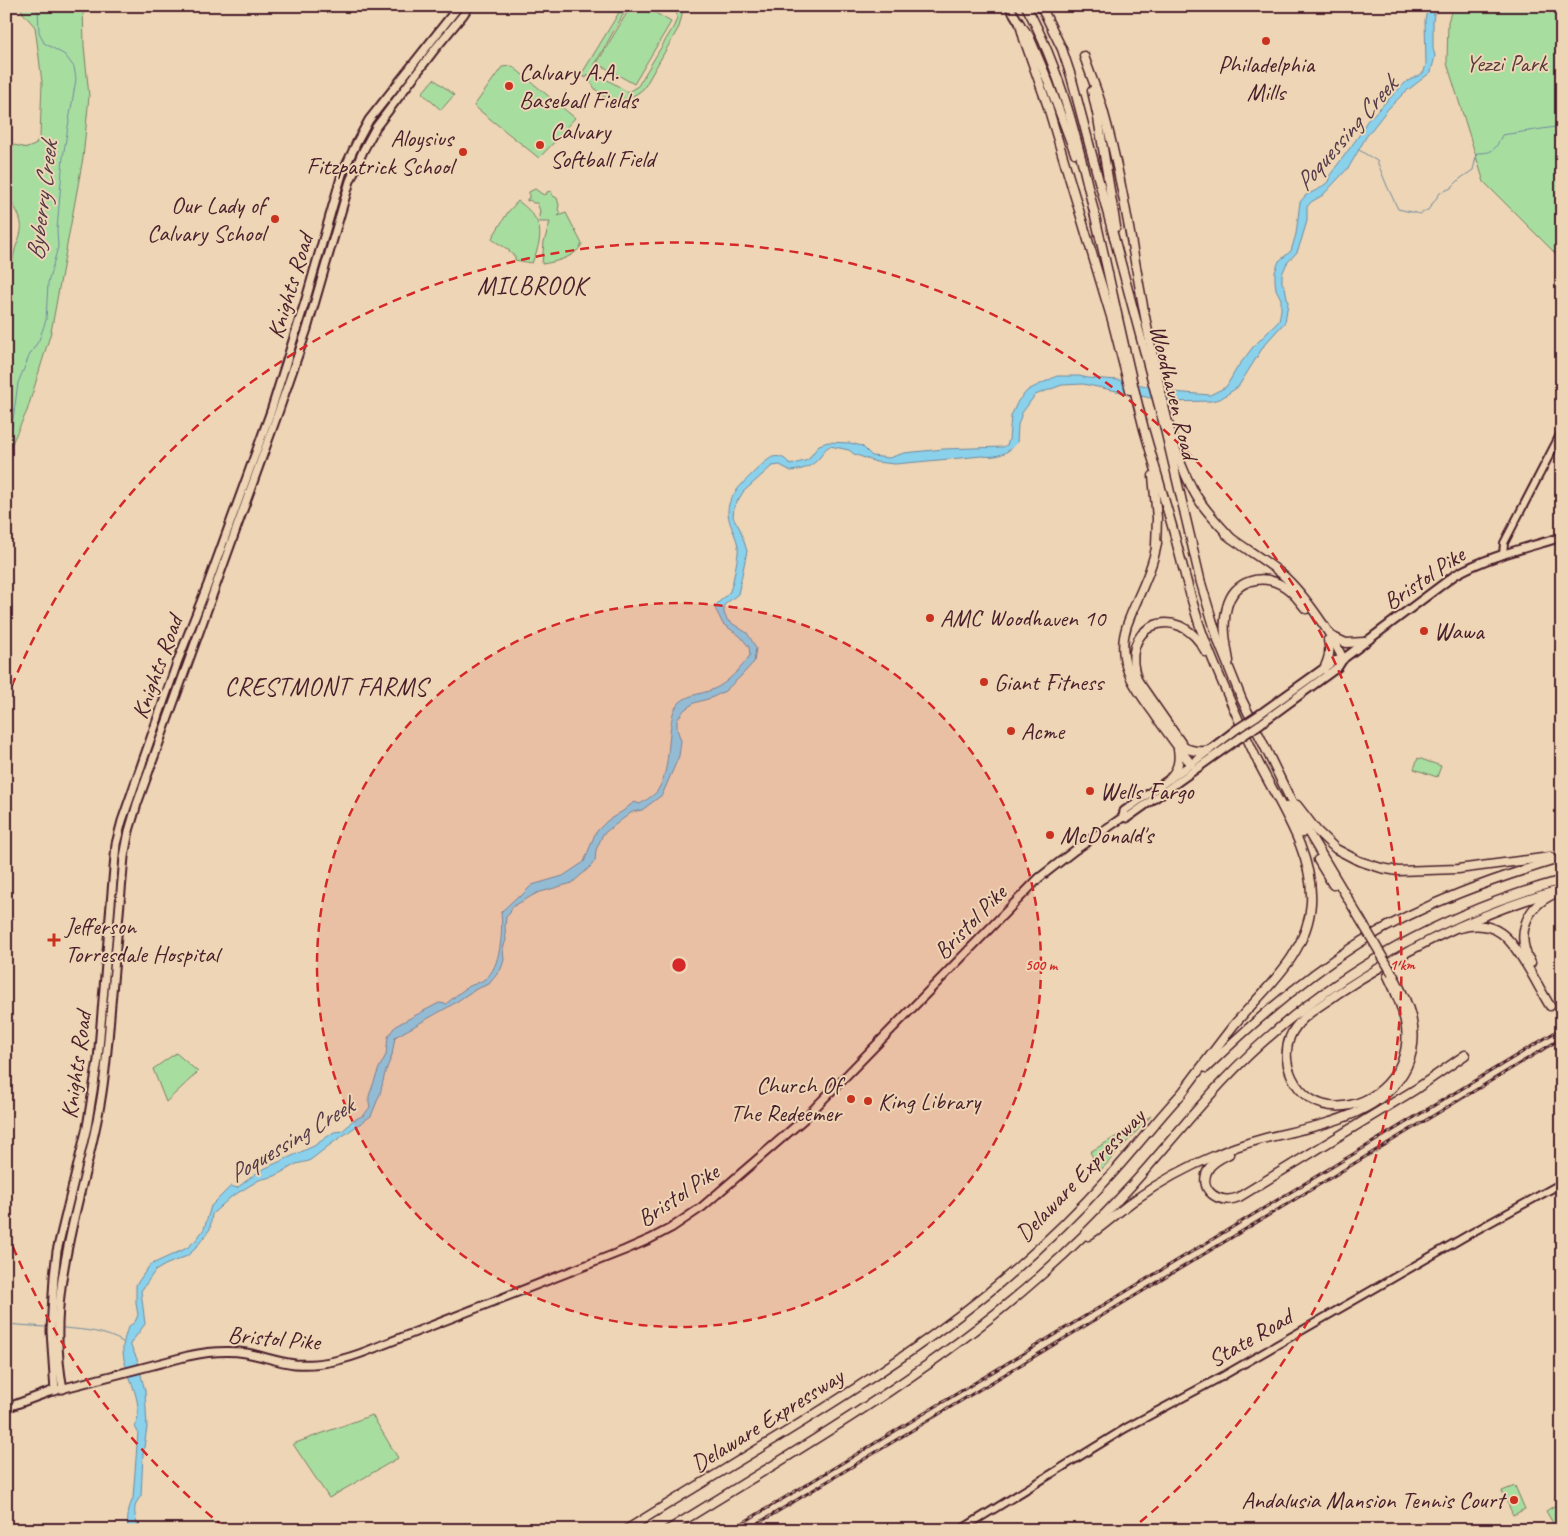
<svg xmlns="http://www.w3.org/2000/svg" width="1568" height="1536" font-family="Caveat,sans-serif">
<style>
.green{fill:#a8dda0;stroke:#797e66}
.water{fill:#8ad1ec;stroke:#708a9f}
.lines{fill:none;stroke-linecap:round;stroke-linejoin:round}
.stream{stroke:#708a9f;stroke-width:1}
.secondary-casing{stroke:#4a1f2b;stroke-width:10}
.primary-casing{stroke:#4a1f2b;stroke-width:11}
.highway-casing{stroke:#4a1f2b;stroke-width:11}
.secondary{stroke:#edd5b5;stroke-width:6}
.primary{stroke:#edd5b5;stroke-width:7}
.highway{stroke:#edd5b5;stroke-width:8}
.rail-casing{stroke:#4a1f2b;stroke-width:3}
.rail{stroke:#edd5b5;stroke-width:1;stroke-dasharray:4;stroke-linecap:butt}
.primary-bridge-casing{stroke:#4a1f2b;stroke-width:11;stroke-linecap:butt}
.highway-bridge-casing{stroke:#4a1f2b;stroke-width:11;stroke-linecap:butt}
.primary-bridge{stroke:#edd5b5;stroke-width:7}
.highway-bridge{stroke:#edd5b5;stroke-width:8}
.ring{fill:none;stroke:#d62828;stroke-width:2.5;stroke-dasharray:9 6}
.poi-dot{fill:#c8321e;stroke:#edd5b5;stroke-width:2}
.labels{text-anchor:middle;dominant-baseline:central;stroke-width:4;stroke-linejoin:round;paint-order:stroke}
.park-label{font-size:24px;fill:#583c3d;stroke:#edd5b5}
.poi-label{font-size:24px;fill:#4a1f2b;stroke:#edd5b5;text-anchor:start}
.street-label{font-size:24px;fill:#4a1f2b;stroke:#edd5b5}
.water-label{font-size:25px;font-style:italic;fill:#543a48;stroke:#edd5b5}
.neighbourhood-label{font-size:25px;letter-spacing:1px;fill:#4a1f2b;stroke:#edd5b5}
.centre{fill:#d62828;stroke:#edd5b5;stroke-width:2.5}
.ring-label{font-size:15px;text-anchor:middle;font-weight:bold;fill:#d62828;stroke:#edd5b5;stroke-width:4;stroke-linejoin:round;paint-order:stroke}
</style>
<rect width="100%" height="100%" fill="#edd5b5"/>
<filter id="ink" filterUnits="userSpaceOnUse"><feTurbulence type="fractalNoise" baseFrequency=".02" numOctaves="2"/><feDisplacementMap in="SourceGraphic" scale="10" xChannelSelector="R" yChannelSelector="G"/><feConvolveMatrix kernelMatrix="1 2 1 2 8 2 1 2 1" color-interpolation-filters="sRGB"/></filter>
<g filter="url(#ink)">
<g class="green">
<path d="M20 6H83L84 46 89 96 83 158 51 332 27 411 6 456V284C11 271 12 266 14 254 15 246 20 239 21 231 23 219 15 205 6 197V150L14 145 27 148 35 145 40 136 42 83 39 57 35 27 23 13Z"/>
<path d="M623 6H628L595 64 594 72 628 92 638 86 674 26 677 18 676 6H682V15L679 27 644 88C623 108 596 103 588 74L586 78 581 75Z"/>
<polygon points="631,6 644,6 671,22 634,84 597,63"/>
<polygon points="1453,6 1562,6 1562,251 1557,255 1484,182 1447,63 1448,22"/>
<polygon points="512,66 575,118 561,133 562,134 539,158 474,106 502,67"/>
<polygon points="434,79 454,95 441,110 422,93"/>
<path d="M535 189 542 194 546 195 547 192 551 191 553 196 557 198 559 205 558 210 561 213 558 216 566 213 582 244C576 257 556 262 542 264L544 242 550 222H540L539 216 540 211 537 203H533L530 200 527 201V199L529 198V192Z"/>
<path d="M518 201C544 220 544 235 532 263L515 260V256L509 252V250L493 240 492 238 508 212Z"/>
<polygon points="1418,758 1441,766 1437,777 1414,769"/>
<polygon points="176,1053 198,1072 166,1102 153,1069"/>
<polygon points="1151,1116 1100,1171 1090,1152"/>
<polygon points="372,1415 398,1458 329,1498 293,1444"/>
<polygon points="1515,1486 1525,1509 1513,1515 1502,1491"/>
<polygon points="1562,1501 1562,1529 1557,1530 1546,1511"/>
</g>
<path class="water" d="M1428 6H1435L1433 22V48L1435 56 1431 72 1404 93 1387 110 1366 137 1349 167 1323 195 1311 202 1307 207V221L1301 241 1297 252 1287 263 1282 274V283L1285 287 1288 303 1285 322 1265 344 1238 387 1220 399 1211 401 1170 402 1083 384 1062 385 1035 395 1022 413 1018 425 1017 443C1007 454 997 458 982 456L895 464 876 462 854 454 849 450 830 446C822 451 825 451 820 457 812 467 802 470 791 471L780 465 772 466 743 492 734 507 733 517 740 529 747 551 738 594 724 605V613L727 620 747 633 752 641 756 648 754 662 740 677 725 691 711 698 694 703 684 710 677 720V729L681 741 679 756 662 795 642 810 632 812 603 834 596 850 595 861 590 867 572 883 537 893 512 907 510 913 506 917 505 927 506 940 503 948 504 960 501 969 489 984 474 990 450 1006 395 1037 392 1055 385 1073 380 1094 371 1116 331 1144 309 1161 296 1164 275 1176 259 1180 231 1197 212 1214 210 1229 195 1249 187 1256 165 1265 155 1271 141 1291 145 1324 130 1344 137 1359 145 1391 147 1427 143 1454 141 1496C131 1507 135 1517 139 1530H128C127 1518 128 1509 133 1498L138 1432 135 1427C147 1399 121 1372 123 1346 124 1340 126 1333 128 1327L135 1322 138 1315 136 1303V1285L150 1265 187 1248 196 1240 204 1229 211 1206 231 1186 237 1188 259 1171 314 1146 334 1132 342 1131 347 1127 352 1121 364 1115 370 1107 369 1102V1096L379 1068 386 1055 388 1037 393 1029 399 1024 439 1003 446 1004C453 998 460 992 468 987 473 984 480 983 485 979 501 968 503 930 501 912L517 897H520L532 885 563 876 584 862 595 834 598 830 607 821 623 811 634 802 640 804C646 800 655 795 658 790 669 773 668 744 671 725 672 719 672 713 676 707 684 694 701 695 714 689 726 684 743 667 750 655L749 647 745 642 740 636 723 624 715 608C718 600 726 598 730 591 733 584 737 561 738 553 740 536 724 523 729 504 730 501 732 497 734 494 738 487 767 458 773 457 780 455 787 459 790 465L808 460 819 445 828 442 850 443 862 446 872 456 889 458 904 453 944 449 1003 447 1007 445 1009 440 1011 416 1018 401 1028 390 1057 376H1079L1088 378 1120 380 1172 392 1210 395 1226 387 1237 368 1253 347 1279 321 1281 310V299L1276 289 1275 281V272L1279 261 1291 251 1296 234 1300 202 1306 195 1319 189 1328 182 1330 175 1358 137 1367 121 1406 82 1420 75 1424 72 1426 64 1425 20Z"/>
<g class="lines">
<g class="stream">
<path d="M1359 150 1377 161 1387 186 1398 209 1420 214 1428 210 1440 193 1451 188 1461 178 1473 170 1477 153C1495 153 1495 149 1502 135L1562 126"/>
<polyline points="6,439 12,427 18,383 30,354 39,340 46,320 48,283 58,247 57,230 63,157 76,79 74,67 65,55 44,43 39,32 38,6"/>
<polyline points="6,1324 45,1327"/>
<path d="M64 1328C85 1330 105 1331 123 1342"/>
</g>
<g class="secondary-casing">
<g id="secondary">
<polyline points="1503,555 1504,543 1562,431"/>
<polyline points="960,1530 1126,1428 1221,1377 1473,1232 1562,1183"/>
</g>
</g>
<g class="primary-casing">
<g id="primary">
<polyline points="1009,6 1020,24"/>
<polyline points="1257,716 1334,661 1343,659"/>
<path d="M1260 724 1338 667 1343 659 1455 575C1488 556 1526 548 1562 537"/>
<polyline points="1123,817 1127,818 1241,737"/>
<path d="M63 1389C44 1293 82 1202 99 1110 106 1075 108 1039 111 1004 115 955 120 906 124 857L129 831 137 804 278 413 307 329 350 181 363 151 376 127 435 49 463 15 469 6"/>
<polyline points="55,1391 51,1331 54,1277 57,1251 87,1127 98,1060 116,844 122,821 177,663 208,584 271,411 306,299 342,174 357,142 369,120 459,6"/>
<path d="M6 1408 49 1392 188 1356C207 1352 226 1350 246 1353 262 1356 278 1362 295 1364 320 1366 344 1360 367 1351L625 1250 650 1239 671 1228 702 1207 804 1119 1039 878 1075 850 1116 822 1123 817 1124 811 1191 764 1237 729"/>
</g>
</g>
<g class="highway-casing">
<g id="highway">
<path d="M1026 6C1068 83 1084 171 1104 255 1117 313 1129 371 1144 429 1153 461 1163 494 1172 526 1182 562 1190 599 1203 635 1219 677 1238 719 1257 760 1279 804 1314 853 1311 903 1308 955 1264 989 1233 1026 1215 1049 1197 1073 1179 1097"/>
<polyline points="1041,6 1062,49 1071,76 1164,425 1201,583 1219,643 1242,700 1298,815 1360,919"/>
<polyline points="1020,24 1024,39 1048,107 1112,320 1130,390"/>
<polyline points="1023,28 1029,36 1048,81 1075,153"/>
<path d="M1084 56C1090 74 1098 92 1103 110 1126 191 1135 274 1153 356 1163 401 1171 449 1193 490 1202 508 1218 523 1231 538"/>
<polyline points="1092,91 1098,118 1116,227"/>
<polyline points="1153,476 1157,518 1156,546"/>
<path d="M1227 535C1244 548 1262 558 1278 571 1301 589 1331 633 1343 659"/>
<path d="M1157 543C1152 572 1137 597 1127 625 1115 660 1133 685 1153 712 1165 730 1178 747 1191 764"/>
<polyline points="1331,636 1346,643 1364,642"/>
<path d="M1229 661C1226 644 1222 624 1227 607 1234 580 1262 572 1285 587 1294 593 1299 601 1306 609"/>
<path d="M1324 669C1329 658 1331 651 1328 640"/>
<path d="M1183 747C1192 751 1200 753 1209 750"/>
<path d="M1186 750 1138 681C1116 628 1176 597 1206 652"/>
<path d="M1170 778C1178 769 1180 761 1178 749"/>
<polyline points="1297,805 1317,831 1336,849 1359,861 1381,868 1398,871 1458,869 1550,857"/>
<polyline points="1286,807 1302,833"/>
<polyline points="1318,860 1333,885"/>
<path d="M1460 928C1496 918 1510 938 1527 966 1535 979 1542 993 1550 1006"/>
<path d="M1531 963C1515 936 1525 907 1554 894"/>
<path d="M1388 976C1406 1012 1419 1050 1387 1084 1360 1113 1311 1117 1292 1077 1286 1064 1285 1050 1290 1037 1298 1017 1321 1006 1337 994 1408 947 1480 912 1562 889"/>
<path d="M1206 1068C1254 1021 1305 977 1362 941 1424 903 1493 879 1562 858"/>
<path d="M1229 1154C1221 1158 1214 1161 1209 1168 1196 1189 1219 1206 1239 1197L1416 1089 1465 1055"/>
<path d="M1088 1236C1105 1225 1119 1211 1136 1199 1161 1181 1187 1167 1216 1155 1231 1148 1247 1143 1262 1139 1312 1126 1382 1119 1407 1066 1422 1033 1409 1003 1392 973"/>
<path d="M626 1530C748 1453 876 1384 989 1292 1031 1257 1072 1218 1109 1177 1134 1150 1156 1121 1181 1094"/>
<path d="M668 1530C795 1451 926 1377 1039 1277 1071 1249 1102 1218 1131 1186 1162 1152 1191 1115 1223 1081 1317 982 1431 917 1562 880"/>
</g>
</g>
<use href="#secondary" class="secondary"/>
<use href="#primary" class="primary"/>
<use href="#highway" class="highway"/>
<g class="rail-casing">
<g id="rail">
<polyline points="731,1530 1562,1028"/>
<polyline points="747,1530 1562,1038"/>
</g>
</g>
<use href="#rail" class="rail"/>
<g class="primary-bridge-casing">
<g id="primary-bridge">
<polyline points="1237,729 1257,716"/>
<polyline points="1241,737 1260,724"/>
</g>
</g>
<g class="highway-bridge-casing">
<polyline id="highway-bridge" points="1360,919 1392,973"/>
</g>
<use href="#primary-bridge" class="primary-bridge"/>
<use href="#highway-bridge" class="highway-bridge"/>
</g>
</g>
<circle cx="679" cy="965" r="362" fill="#d62828" fill-opacity=".12"/>
<g class="ring">
<circle cx="679" cy="965" r="362"/>
<path d="M224 1527A723 723 0 0 1 6 1230M6 700A723 723 0 1 1 1134 1527"/>
</g>
<g class="poi-dot">
<circle cx="1266" cy="41" r="5"/>
<circle cx="509" cy="86" r="5"/>
<circle cx="540" cy="145" r="5"/>
<circle cx="463" cy="152" r="5"/>
<circle cx="275" cy="219" r="5"/>
<circle cx="930" cy="618" r="5"/>
<circle cx="1424" cy="631" r="5"/>
<circle cx="984" cy="682" r="5"/>
<circle cx="1011" cy="731" r="5"/>
<circle cx="1090" cy="791" r="5"/>
<circle cx="1050" cy="835" r="5"/>
<path d="M51.5 932.5h5v5h5v5h-5v5h-5v-5h-5v-5h5z"/>
<circle cx="851" cy="1099" r="5"/>
<circle cx="868" cy="1101" r="5"/>
<circle cx="1514" cy="1500" r="5"/>
</g>
<g class="labels">
<g class="park-label">
<text x="1506" y="63">Yezzi Park</text>
</g>
<g class="poi-label">
<text x="1266" y="64" text-anchor="middle">Philadelphia<tspan x="1266" dy="28">Mills</tspan></text>
<text x="519" y="72">Calvary A.A.<tspan x="519" dy="28">Baseball Fields</tspan></text>
<text x="550" y="131">Calvary<tspan x="550" dy="28">Softball Field</tspan></text>
<text x="453" y="138" text-anchor="end">Aloysius<tspan x="453" dy="28">Fitzpatrick School</tspan></text>
<text x="265" y="205" text-anchor="end">Our Lady of<tspan x="265" dy="28">Calvary School</tspan></text>
<text x="940" y="618">AMC Woodhaven 10</text>
<text x="1434" y="631">Wawa</text>
<text x="994" y="682">Giant Fitness</text>
<text x="1021" y="731">Acme</text>
<text x="1100" y="791">Wells Fargo</text>
<text x="1060" y="835">McDonald's</text>
<text x="65" y="926">Jefferson<tspan x="65" dy="28">Torresdale Hospital</tspan></text>
<text x="841" y="1085" text-anchor="end">Church Of<tspan x="841" dy="28">The Redeemer</tspan></text>
<text x="878" y="1101">King Library</text>
<text x="1504" y="1500" text-anchor="end">Andalusia Mansion Tennis Court</text>
</g>
<g class="street-label">
<text transform="translate(290 286) rotate(-73)">Knights Road</text>
<text transform="translate(1174 392) rotate(76)">Woodhaven Road</text>
<text transform="translate(1424 578) rotate(-34)">Bristol Pike</text>
<text transform="translate(157 667) rotate(-70)">Knights Road</text>
<text transform="translate(970 922) rotate(-46)">Bristol Pike</text>
<text transform="translate(76 1065) rotate(-82)">Knights Road</text>
<text transform="translate(1080 1175) rotate(-46)">Delaware Expressway</text>
<text transform="translate(678 1195) rotate(-34)">Bristol Pike</text>
<text transform="translate(274 1338) rotate(5)">Bristol Pike</text>
<text transform="translate(1250 1338) rotate(-30)">State Road</text>
<text transform="translate(767 1420) rotate(-32)">Delaware Expressway</text>
</g>
<g class="water-label">
<text transform="translate(1346 134) rotate(-49)">Poquessing Creek</text>
<text transform="translate(42 201) rotate(-83)">Byberry Creek</text>
<text transform="translate(291 1140) rotate(-31)">Poquessing Creek</text>
</g>
<g class="neighbourhood-label">
<text x="532" y="286">MILBROOK</text>
<text x="326" y="687">CRESTMONT FARMS</text>
</g>
</g>
<circle cx="679" cy="965" r="8" class="centre"/>
<g class="ring-label">
<text x="1041" y="970">500 m</text>
<text x="1402" y="970">1 km</text>
</g>
<rect width="1568" height="1536" fill="none" stroke="#edd5b5" stroke-width="25"/>
<rect x="12" y="12" width="1543" height="1511" fill="none" stroke="#4a1f2b" stroke-width="2" filter="url(#ink)"/>
</svg>
